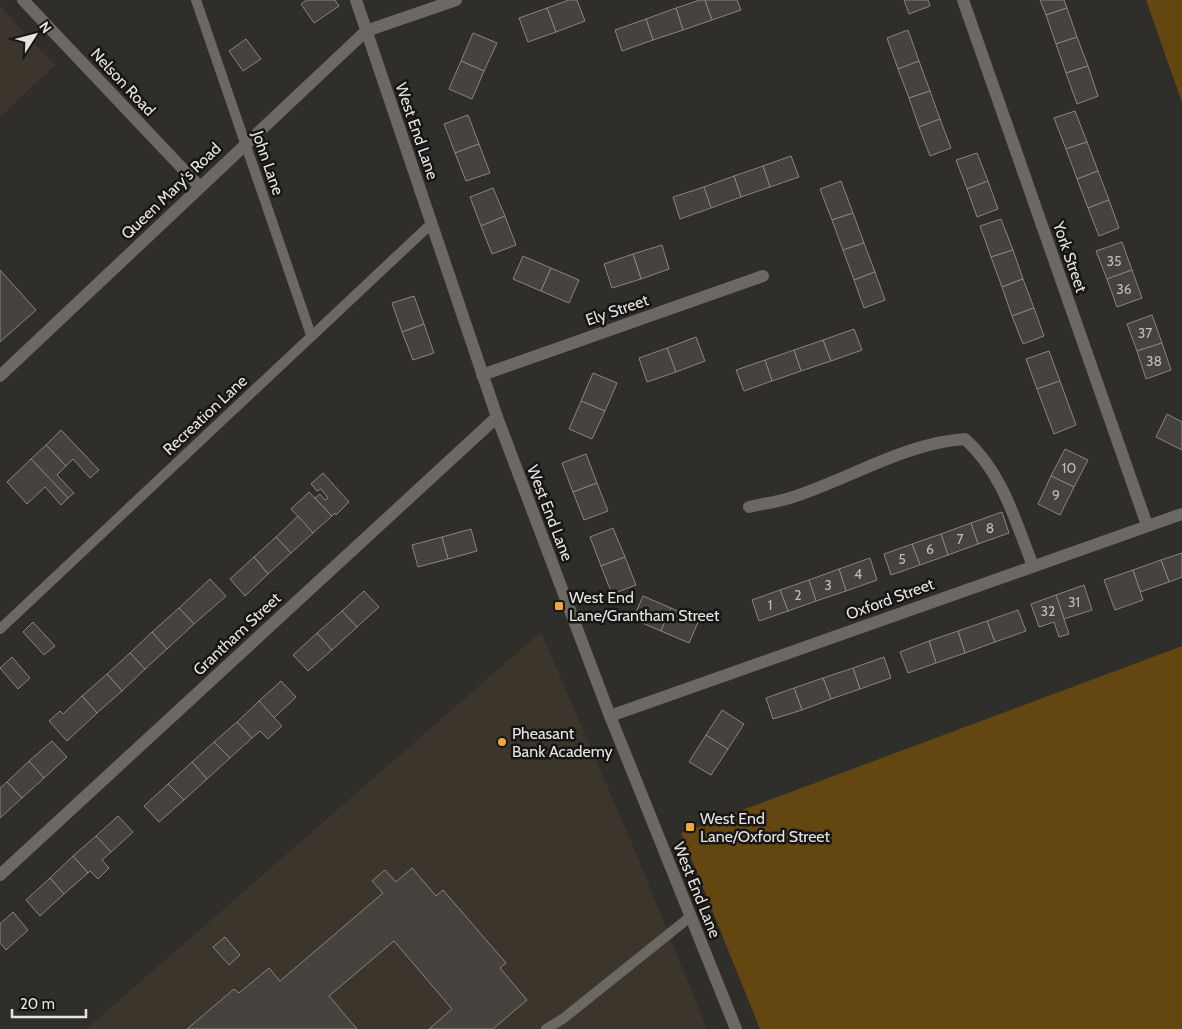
<svg xmlns="http://www.w3.org/2000/svg" width="1182" height="1029" font-family="Cabin,sans-serif">
<style>
.built{fill:#3b352c}
.green{fill:#644610}
.building{fill:#46433f;stroke:#888581}
.lines{fill:none;stroke-linecap:round;stroke-linejoin:round}
.service{stroke:#6c6965;stroke-width:10}
.minor{stroke:#6c6965;stroke-width:12}
.tertiary{stroke:#6c6965;stroke-width:12}
.poi-dot{fill:#eba93a;stroke:#171614;stroke-width:2}
.labels{text-anchor:middle;dominant-baseline:central;stroke-width:5;stroke-linejoin:round;paint-order:stroke}
.number-label{font-size:14px;fill:#bdbcb8}
.street-label{font-size:16px;fill:#e5e4e1;stroke:#171614}
.poi-label{font-size:16px;fill:#e5e4e1;stroke:#171614;text-anchor:start}
</style>
<rect width="100%" height="100%" fill="#302e2a"/>
<g class="built">
<polygon points="0,6 55,65 0,117"/>
<polygon points="541,632 635,851 707,1029 86,1029"/>
</g>
<g class="green">
<polygon points="1146,0 1182,0 1182,102"/>
<polygon points="1182,646 1182,1029 760,1029 681,833"/>
</g>
<g class="building">
<polygon points="307,0 335,0 339,6 314,23 301,4"/>
<polygon points="569,0 577,0 585,21 556,32 547,8"/>
<polygon points="700,0 705,0 712,20 683,30 676,8"/>
<polygon points="705,0 737,0 741,10 712,20"/>
<polygon points="904,0 928,0 930,6 909,14"/>
<polygon points="1040,0 1064,0 1067,8 1046,15"/>
<polygon points="547,8 556,32 528,42 519,18"/>
<polygon points="676,8 683,30 653,40 646,19"/>
<polygon points="1067,8 1077,37 1056,44 1046,15"/>
<polygon points="646,19 653,40 622,51 615,30"/>
<polygon points="908,30 919,61 898,69 887,38"/>
<polygon points="473,33 497,43 484,71 461,61"/>
<polygon points="1077,37 1088,66 1066,73 1056,44"/>
<polygon points="246,39 261,59 243,71 229,51"/>
<polygon points="461,61 484,71 472,99 449,89"/>
<polygon points="919,61 930,91 909,98 898,69"/>
<polygon points="1088,66 1098,96 1077,104 1066,73"/>
<polygon points="930,91 940,119 919,127 909,98"/>
<polygon points="1075,111 1087,142 1066,149 1054,118"/>
<polygon points="468,115 479,144 455,153 444,124"/>
<polygon points="940,119 951,148 930,156 919,127"/>
<polygon points="1087,142 1098,171 1077,179 1066,149"/>
<polygon points="479,144 490,173 466,181 455,153"/>
<polygon points="977,153 988,181 967,189 956,160"/>
<polygon points="791,156 799,177 770,187 763,166"/>
<polygon points="763,166 770,187 741,197 734,176"/>
<polygon points="1098,171 1109,200 1088,208 1077,179"/>
<polygon points="734,176 741,197 711,208 704,187"/>
<polygon points="841,181 853,213 832,220 820,189"/>
<polygon points="988,181 998,209 977,217 967,189"/>
<polygon points="704,187 711,208 680,219 673,197"/>
<polygon points="493,188 505,216 481,226 470,197"/>
<polygon points="1109,200 1119,228 1099,236 1088,208"/>
<polygon points="853,213 864,243 843,250 832,220"/>
<polygon points="505,216 516,245 492,254 481,226"/>
<polygon points="1001,219 1013,250 991,257 980,226"/>
<polygon points="1122,242 1132,270 1107,279 1096,251"/>
<polygon points="864,243 875,272 854,280 843,250"/>
<polygon points="662,245 669,269 641,279 633,254"/>
<polygon points="1013,250 1023,279 1002,287 991,257"/>
<polygon points="633,254 641,279 612,288 604,264"/>
<polygon points="523,256 551,268 541,291 513,279"/>
<polygon points="551,268 579,280 569,303 541,291"/>
<polygon points="0,270 36,310 0,342"/>
<polygon points="1132,270 1142,298 1117,307 1107,279"/>
<polygon points="875,272 885,300 864,308 854,280"/>
<polygon points="1023,279 1034,308 1012,316 1002,287"/>
<polygon points="414,296 424,324 402,332 392,303"/>
<polygon points="1034,308 1044,336 1023,344 1012,316"/>
<polygon points="1152,315 1162,343 1137,351 1127,324"/>
<polygon points="424,324 434,353 413,360 402,332"/>
<polygon points="854,329 862,350 831,361 823,340"/>
<polygon points="696,337 705,361 676,372 667,348"/>
<polygon points="823,340 831,361 801,371 794,350"/>
<polygon points="1162,343 1171,370 1146,379 1137,351"/>
<polygon points="667,348 676,372 647,382 639,358"/>
<polygon points="794,350 801,371 772,381 765,360"/>
<polygon points="1049,351 1060,381 1037,389 1026,359"/>
<polygon points="765,360 772,381 744,391 736,370"/>
<polygon points="593,373 617,383 605,411 581,401"/>
<polygon points="1060,381 1076,425 1054,434 1037,389"/>
<polygon points="581,401 605,411 592,439 569,429"/>
<polygon points="1167,414 1182,422 1182,450 1156,437"/>
<polygon points="61,430 99,470 90,478 73,459 66,466 46,445"/>
<polygon points="46,445 66,466 57,475 74,493 68,498 31,459"/>
<polygon points="1065,449 1088,460 1074,487 1051,476"/>
<polygon points="586,454 597,483 573,492 562,463"/>
<polygon points="31,459 68,498 61,505 45,487 27,504 7,482"/>
<polygon points="323,473 349,502 336,515 335,513 332,516 315,498 320,494 325,500 328,498 321,489 317,491 311,484"/>
<polygon points="1051,476 1074,487 1060,515 1038,504"/>
<polygon points="597,483 608,511 584,520 573,492"/>
<polygon points="309,492 332,516 313,533 291,509"/>
<polygon points="1002,512 1009,533 978,544 971,523"/>
<polygon points="298,516 313,533 291,553 276,537"/>
<polygon points="971,523 978,544 948,555 941,534"/>
<polygon points="613,528 625,557 601,566 590,537"/>
<polygon points="471,529 477,551 448,559 442,537"/>
<polygon points="941,534 948,555 920,565 912,544"/>
<polygon points="276,537 291,553 268,574 254,557"/>
<polygon points="442,537 448,559 418,567 412,545"/>
<polygon points="912,544 920,565 891,575 884,554"/>
<polygon points="1182,553 1182,577 1169,582 1161,560"/>
<polygon points="254,557 268,574 245,596 230,579"/>
<polygon points="625,557 636,585 612,594 601,566"/>
<polygon points="870,558 877,580 846,591 839,569"/>
<polygon points="1161,560 1169,582 1140,592 1133,570"/>
<polygon points="839,569 846,591 816,601 809,580"/>
<polygon points="1133,570 1143,600 1115,610 1104,580"/>
<polygon points="210,579 226,596 194,624 179,608"/>
<polygon points="809,580 816,601 788,611 780,590"/>
<polygon points="1084,585 1092,610 1064,619 1056,595"/>
<polygon points="780,590 788,611 759,621 752,600"/>
<polygon points="364,591 379,607 357,627 342,611"/>
<polygon points="1056,595 1069,634 1059,637 1054,622 1039,627 1031,604"/>
<polygon points="643,596 671,608 661,631 633,619"/>
<polygon points="179,608 194,624 167,649 152,632"/>
<polygon points="671,608 699,620 689,643 661,631"/>
<polygon points="1018,610 1026,631 995,642 987,621"/>
<polygon points="342,611 357,627 332,650 317,633"/>
<polygon points="987,621 995,642 965,653 958,631"/>
<polygon points="33,622 55,646 44,655 23,632"/>
<polygon points="958,631 965,653 936,663 929,641"/>
<polygon points="152,632 167,649 145,669 130,653"/>
<polygon points="317,633 332,650 308,671 293,655"/>
<polygon points="929,641 936,663 908,673 900,652"/>
<polygon points="130,653 145,669 122,691 107,674"/>
<polygon points="12,657 30,678 18,689 0,668"/>
<polygon points="884,657 891,678 860,689 853,668"/>
<polygon points="853,668 860,689 831,699 823,678"/>
<polygon points="107,674 122,691 97,713 82,696"/>
<polygon points="823,678 831,699 802,710 794,688"/>
<polygon points="281,681 296,697 274,718 259,701"/>
<polygon points="794,688 802,710 773,719 766,698"/>
<polygon points="82,696 97,713 67,741 49,721 60,711 63,714"/>
<polygon points="259,701 282,726 268,739 260,731 252,738 237,722"/>
<polygon points="722,710 744,724 728,749 706,735"/>
<polygon points="237,722 252,738 230,758 214,742"/>
<polygon points="706,735 728,749 711,775 689,762"/>
<polygon points="52,741 67,757 44,778 29,761"/>
<polygon points="214,742 230,758 207,779 192,762"/>
<polygon points="29,761 44,778 22,798 7,782"/>
<polygon points="192,762 207,779 184,800 168,784"/>
<polygon points="7,782 22,798 0,818 0,788"/>
<polygon points="168,784 184,800 159,822 144,806"/>
<polygon points="118,816 133,832 111,852 96,836"/>
<polygon points="96,836 111,852 102,860 109,868 98,879 90,871 88,873 73,856"/>
<polygon points="73,856 88,873 64,894 50,878"/>
<polygon points="412,868 436,896 443,890 506,963 500,968 527,1000 493,1029 429,1029 452,1009 394,941 329,996 357,1029 187,1029 234,989 239,993 269,968 280,981 383,893 372,881 385,870 396,882"/>
<polygon points="50,878 64,894 40,916 26,900"/>
<polygon points="13,912 28,930 6,950 0,943 0,924"/>
<polygon points="225,937 240,955 229,965 213,947"/>
</g>
<g class="lines">
<g class="service">
<polyline points="196,0 311,335"/>
<polyline points="0,629 431,224"/>
<polyline points="546,1029 564,1018 690,917"/>
</g>
<g class="minor">
<polyline points="23,0 200,187"/>
<polyline points="963,0 1147,525"/>
<polyline points="482,375 763,276"/>
<polyline points="0,376 366,31 456,0"/>
<path d="M749 507C762 504 777 502 790 498 848 480 904 443 965 439 1002 472 1015 520 1033 566"/>
<polyline points="610,716 1182,514"/>
<polyline points="0,875 497,417"/>
</g>
<polyline class="tertiary" points="356,0 497,417 610,716 736,1029"/>
</g>
<g class="poi-dot">
<rect x="554" y="601" width="10" height="10" rx="2.5"/>
<circle cx="502" cy="742" r="5"/>
<rect x="685" y="822" width="10" height="10" rx="2.5"/>
</g>
<g class="labels">
<g class="number-label">
<text x="1114" y="261">35</text>
<text x="1124" y="289">36</text>
<text x="1145" y="333">37</text>
<text x="1154" y="361">38</text>
<text x="1069" y="468">10</text>
<text x="1056" y="495">9</text>
<text x="990" y="528">8</text>
<text x="960" y="539">7</text>
<text x="930" y="549">6</text>
<text x="902" y="559">5</text>
<text x="858" y="574">4</text>
<text x="828" y="585">3</text>
<text x="798" y="595">2</text>
<text x="1074" y="602">31</text>
<text x="770" y="605">1</text>
<text x="1048" y="611">32</text>
</g>
<g class="street-label">
<text transform="translate(123 82) rotate(47)">Nelson Road</text>
<text transform="translate(417 131) rotate(71)">West End Lane</text>
<text transform="translate(268 163) rotate(71)">John Lane</text>
<text transform="translate(171 191) rotate(-44)">Queen Mary's Road</text>
<text transform="translate(1070 257) rotate(71)">York Street</text>
<text transform="translate(617 310) rotate(-19)">Ely Street</text>
<text transform="translate(205 415) rotate(-43)">Recreation Lane</text>
<text transform="translate(550 513) rotate(69)">West End Lane</text>
<text transform="translate(890 599) rotate(-20)">Oxford Street</text>
<text transform="translate(237 634) rotate(-43)">Grantham Street</text>
<text transform="translate(697 890) rotate(68)">West End Lane</text>
</g>
<g class="poi-label">
<text x="569" y="597">West End<tspan x="569" dy="18">Lane/Grantham Street</tspan></text>
<text x="512" y="733">Pheasant<tspan x="512" dy="18">Bank Academy</tspan></text>
<text x="700" y="818">West End<tspan x="700" dy="18">Lane/Oxford Street</tspan></text>
</g>
</g>
<g transform="translate(35 35) rotate(54)" stroke="#171614" stroke-width="4" paint-order="stroke">
<path d="M0-4L9 19L0 12L-9 19Z" fill="#e5e4e1"/>
<text y="-8" font-size="14" font-weight="bold" text-anchor="middle" fill="#e5e4e1">N</text>
</g>
<path d="M12 1009v8h74v-8" fill="none" stroke="#e5e4e1" stroke-width="2.5"/>
<text x="20" y="1009" font-size="15" fill="#e5e4e1" stroke="#171614" stroke-width="4" paint-order="stroke">20 m</text>
</svg>
